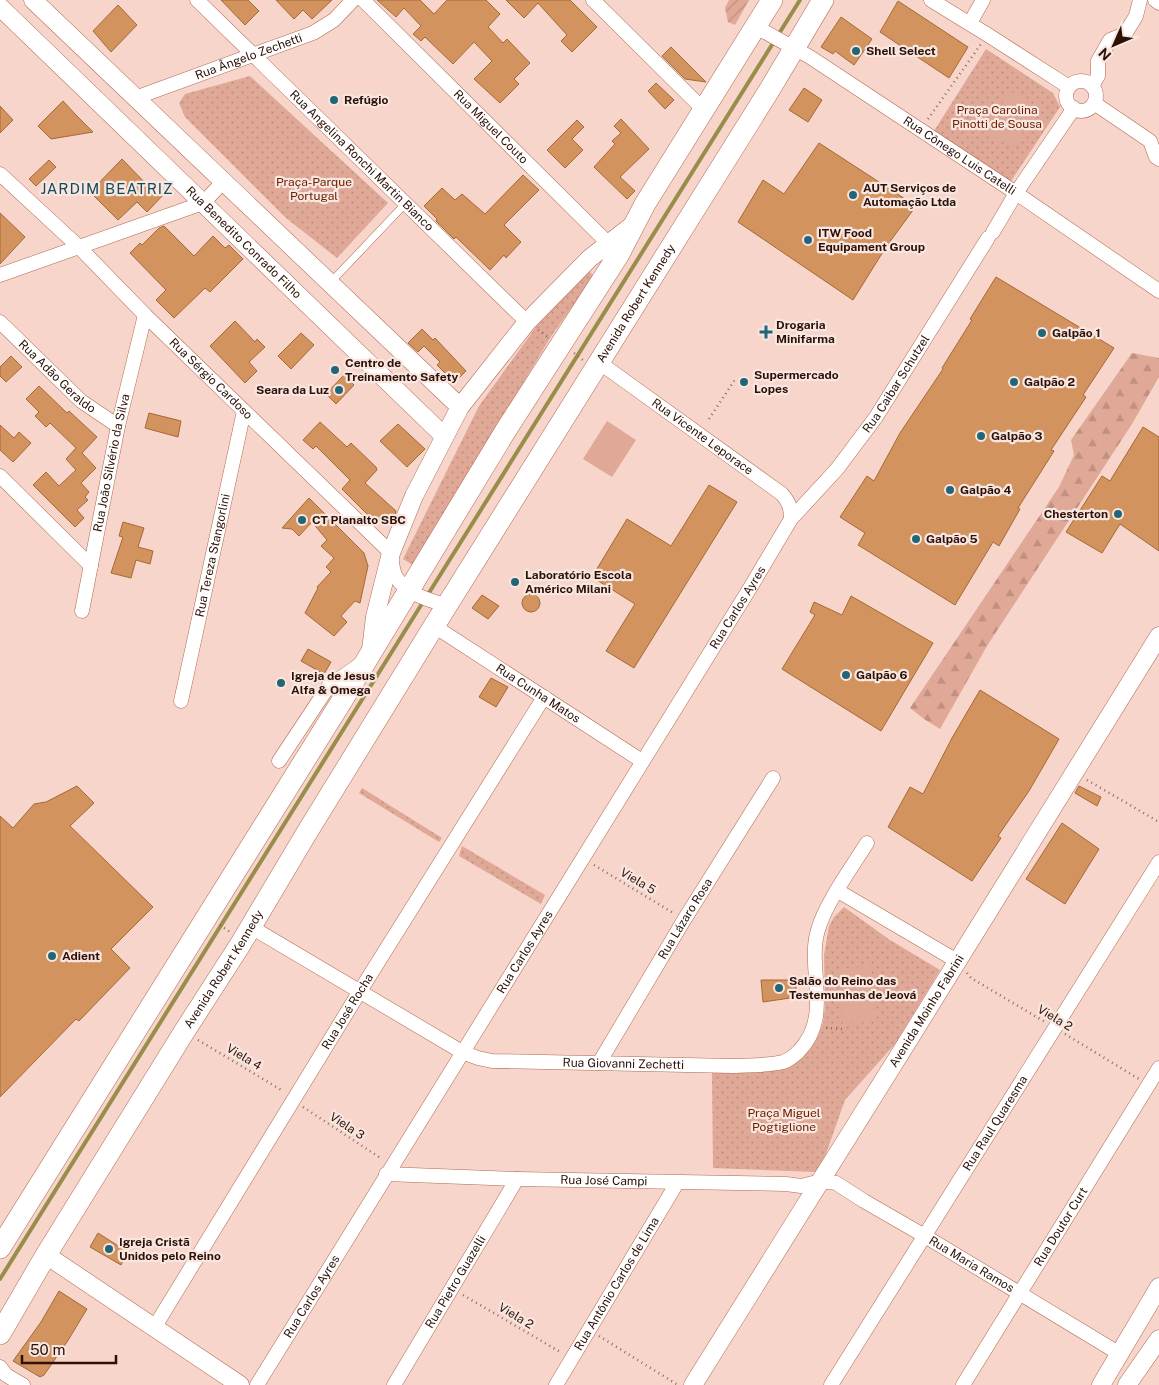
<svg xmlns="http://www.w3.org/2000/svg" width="1159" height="1385" font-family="'Public Sans',sans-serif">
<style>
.grass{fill:url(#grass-dots)}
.forest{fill:url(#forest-firs)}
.garden{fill:url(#garden-furrows)}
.pitch{fill:#e0a896}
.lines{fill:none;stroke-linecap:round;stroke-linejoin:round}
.stream{stroke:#998d4c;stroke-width:4}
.building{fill:#d3935f;stroke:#a56934}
.service-casing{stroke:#b3684f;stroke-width:8}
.minor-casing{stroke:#b3684f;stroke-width:15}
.tertiary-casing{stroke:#b3684f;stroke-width:19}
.primary-casing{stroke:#b3684f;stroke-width:22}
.path{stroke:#8b6c61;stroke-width:2.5;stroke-dasharray:1 4;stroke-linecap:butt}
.service{stroke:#fff;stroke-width:7}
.minor{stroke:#fff;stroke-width:14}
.tertiary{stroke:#fff;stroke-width:18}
.primary{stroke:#fff;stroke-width:21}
.poi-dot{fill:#226577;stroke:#f8e6e1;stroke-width:2}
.labels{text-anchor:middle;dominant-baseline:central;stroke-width:4.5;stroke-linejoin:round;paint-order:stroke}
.poi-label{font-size:12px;font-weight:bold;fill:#2d1006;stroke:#f8e6e1;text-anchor:start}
.street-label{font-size:12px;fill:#2d1006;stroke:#f8e6e1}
.park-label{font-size:12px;fill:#6e2000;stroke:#f8e6e1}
.quarter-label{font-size:15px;letter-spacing:1px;fill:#144b59;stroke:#f8e6e1}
</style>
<defs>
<pattern id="grass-dots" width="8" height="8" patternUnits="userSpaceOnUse" patternTransform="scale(1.25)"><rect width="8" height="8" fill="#e0a896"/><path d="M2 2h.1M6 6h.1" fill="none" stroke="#c09080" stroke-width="1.8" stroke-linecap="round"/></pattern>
<pattern id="forest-firs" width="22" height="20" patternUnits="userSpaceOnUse" patternTransform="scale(1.25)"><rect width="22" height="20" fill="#e0a896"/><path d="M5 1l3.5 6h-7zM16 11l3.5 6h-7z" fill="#c09080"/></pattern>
<pattern id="garden-furrows" width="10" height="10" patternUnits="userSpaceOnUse" patternTransform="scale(1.25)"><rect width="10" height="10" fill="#e0a896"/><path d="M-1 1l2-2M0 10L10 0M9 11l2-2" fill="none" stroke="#c09080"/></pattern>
</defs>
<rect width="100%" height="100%" fill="#f7d5ca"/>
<g class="grass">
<polygon points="986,49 1053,93 1060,107 1011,181 934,131"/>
<polygon points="250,76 388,203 337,258 286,218 185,117 179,103 185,94"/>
<polygon points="589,271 594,276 552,335 413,565 403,559 479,406 536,327"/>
<polygon points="362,788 442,838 439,842 359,793"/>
<polygon points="462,846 545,895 541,904 459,856"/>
<polygon points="844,907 890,940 940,970 895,1044 845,1100 823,1162 817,1172 713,1168 712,1072 730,1072 811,1047 818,1037 823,1023 825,1007 824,955 829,926 834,917"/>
</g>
<polygon class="forest" points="1132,353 1159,358 1159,377 1132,424 987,646 940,729 924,719 910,708 1059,487 1074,455 1071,440"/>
<polygon class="garden" points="729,0 749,0 735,25 728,22 725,8"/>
<g class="pitch">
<polygon points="1010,91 1038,109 1013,148 985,131"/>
<polygon points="607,421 636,440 612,477 583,459"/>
<polygon points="871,966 877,1021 843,1024 838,969"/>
</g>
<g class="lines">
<g class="stream">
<polyline points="427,596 800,0"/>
<polyline points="0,1279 423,602"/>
</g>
</g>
<g class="building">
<polygon points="221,0 248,0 259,11 245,25"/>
<polygon points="276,0 332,0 312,19 303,10 294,19"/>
<polygon points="377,0 420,0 434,14 447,0 486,0 500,14 488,27 503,43 507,39 530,63 514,79 519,84 500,103 474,79 492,61 474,42 453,64 425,37 421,41 413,34 421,26 404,8 396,17"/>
<polygon points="506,0 570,0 597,27 572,52 561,41 567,35 538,3 524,18"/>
<polygon points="898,1 968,47 949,78 880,32"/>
<polygon points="118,5 137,25 111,52 93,31"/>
<polygon points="841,17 872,39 854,65 835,51 833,54 821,47"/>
<polygon points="671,47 706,82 685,79 662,56"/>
<polygon points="656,83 674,100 665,109 648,91"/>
<polygon points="804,88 822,100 808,122 789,110"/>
<polygon points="63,101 76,115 93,132 51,139 38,126"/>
<polygon points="0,106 13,120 0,133"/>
<polygon points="621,119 649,149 620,177 635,191 627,199 594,167 615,144 612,141 621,133 614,126"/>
<polygon points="577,120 584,127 572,139 583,150 565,168 547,150"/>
<polygon points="819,143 916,206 886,247 853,300 738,222 763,180 784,194"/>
<polygon points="122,159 150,188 154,184 164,194 147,212 137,202 118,220 90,192"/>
<polygon points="49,160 56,167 36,186 29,179"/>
<polygon points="523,175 539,190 504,225 521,242 506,258 504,255 490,270 456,237 454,239 436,221 437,219 424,206 442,188 455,200 462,194 485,214"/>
<polygon points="0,213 25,237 0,264"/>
<polygon points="164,226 194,256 213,236 225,248 229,245 243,259 210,292 205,288 174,318 156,300 166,290 130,253 140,243 142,245 159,228"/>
<polygon points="996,277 1114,348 1083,395 1086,397 1051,450 1054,451 1018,508 1020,509 999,546 993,542 955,605 858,545 865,533 840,517 867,476 874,481 900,433 943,369 942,368 972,320 970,319"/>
<polygon points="235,321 255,342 257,339 265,347 249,362 257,371 245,383 210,346"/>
<polygon points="422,329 433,340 435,338 466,371 457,380 451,379 437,365 440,362 424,346 418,352 408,343"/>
<polygon points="301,333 314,345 291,369 278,356"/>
<polygon points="11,356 22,367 6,382 0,376 0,367"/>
<polygon points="344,375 354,385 336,404 326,394"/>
<polygon points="39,386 67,413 69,411 97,437 82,453 96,468 81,483 89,492 85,497 88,500 77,510 84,518 75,527 33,485 46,472 59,486 76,470 66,459 76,448 50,423 46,427 35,416 39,412 26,399"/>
<polygon points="149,413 181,421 178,437 145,428"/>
<polygon points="320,422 347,447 351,443 376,467 377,470 365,483 396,511 395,515 386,524 371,518 342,489 350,480 316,446 313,449 303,440"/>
<polygon points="398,424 425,449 407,467 380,441"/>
<polygon points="0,425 14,438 19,432 31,443 13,462 0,450"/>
<polygon points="1143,427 1159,437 1159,551 1120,524 1102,553 1066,532 1102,476 1110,481"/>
<polygon points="709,485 737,502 634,668 606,651 635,604 592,577 627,519 671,546"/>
<polygon points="309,498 364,553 368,566 360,603 355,601 341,616 347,622 334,636 305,613 318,588 317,587 331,572 326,567 334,558 321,546 327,540 312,522 299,536 292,529 282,528"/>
<polygon points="123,522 144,528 138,547 153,551 150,564 136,560 131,578 111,573 123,537 119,536"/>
<circle cx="531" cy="603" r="9"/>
<polygon points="482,595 499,606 488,619 472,608"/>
<polygon points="851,596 933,643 881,731 782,669 815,615 810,612 814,602 842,615"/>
<polygon points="308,649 331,662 324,674 301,661"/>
<polygon points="491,678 508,687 496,707 479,697"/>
<polygon points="980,690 1059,739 1029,791 998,836 1001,838 972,881 888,827 910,787 923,794 952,738"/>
<polygon points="77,786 94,803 70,826 153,907 111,949 130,968 79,1021 76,1019 0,1097 0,816 13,828 34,804 46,802"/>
<polygon points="1079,786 1101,797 1097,806 1075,793"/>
<polygon points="1062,823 1099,849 1065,904 1026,879"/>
<polygon points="761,980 795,980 797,997 763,1002"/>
<polygon points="98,1233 128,1252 121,1265 90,1247"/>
<polygon points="59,1291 87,1309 67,1342 44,1375 40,1377 13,1361 41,1322"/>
</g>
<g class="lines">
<g class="service-casing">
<polyline id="service" points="331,282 406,203"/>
</g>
<g class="minor-casing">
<g id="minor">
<path id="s1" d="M197 0 527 322"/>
<path id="s2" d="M363 0 615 250"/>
<polyline points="593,0 704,110"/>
<polyline points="931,0 988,35 1069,87"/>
<polyline points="1155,0 1159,3"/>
<polyline points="970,23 983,0"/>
<path id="s3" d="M756 27 810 57 1016 193 1159 291"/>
<circle cx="1081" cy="96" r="15"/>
<polyline points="1092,86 1098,76 1098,61 1110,40 1125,34 1136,16 1140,0"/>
<path id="s4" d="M135 98 313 33 334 20 353 0"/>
<polyline points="1094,103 1150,141 1156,157 1159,159"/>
<path id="s5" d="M0 174 79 247 145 315 391 553C392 561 392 570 396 577 406 594 431 601 449 606"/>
<polyline points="993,232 1016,193 1074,108"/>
<polyline points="0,275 203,203 223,182"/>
<path id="s6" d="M0 322 81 401 118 426"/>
<path id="s7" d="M600 363 782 494C789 502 791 508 791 519"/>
<polyline points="0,476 91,566"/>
<path id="s8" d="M82 611 118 426 145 315"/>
<path id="s9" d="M434 626 642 761"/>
<path id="s10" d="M181 701 244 411"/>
<polyline points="279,761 328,687 359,665"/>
<polyline points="838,891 957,961"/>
<path id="s11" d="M251 927 462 1052 478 1058 492 1061 733 1066C750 1065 767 1066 783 1062 789 1060 795 1055 799 1051 819 1030 818 1007 816 980 815 963 813 946 818 930 825 904 852 867 867 843"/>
<path id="s12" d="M599 1063 684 920 773 778"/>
<path id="s13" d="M386 1174 517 1179 786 1184 801 1186 821 1181 836 1183 864 1201 923 1235 1120 1354"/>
<path id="s14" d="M154 1328 360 991 544 697"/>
<polyline points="0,1367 6,1375 23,1385"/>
<path id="s15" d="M257 1385 750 588 791 519 837 469 876 417 988 238"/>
<path id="s16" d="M394 1385 517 1179"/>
<path id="s17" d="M556 1385 677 1183"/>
<path id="s18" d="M831 1385C939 1210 1051 1037 1159 862"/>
<path id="s19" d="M963 1385 1159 1068"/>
</g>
</g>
<g class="tertiary-casing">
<g id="tertiary">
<polyline points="33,0 460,407"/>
<path id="s20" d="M0 7 444 436"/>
<polyline points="371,650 375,617 391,553 414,496 460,407 527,322 590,258 634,224"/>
<polyline points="46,1255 240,1385"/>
<path id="s21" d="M693 1385C849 1136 1005 886 1159 636"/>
<polyline points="1101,1385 1159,1287"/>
<polyline points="1127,1385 1159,1339"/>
</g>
</g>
<g class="primary-casing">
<g id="primary">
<polyline points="0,1248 343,699 506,430 619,254 645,204 772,0"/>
<path id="s22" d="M0 1334 46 1255 184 1032 240 945 306 834 434 626 770 89 823 0"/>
</g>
</g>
<g class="path">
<polyline points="928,119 981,44"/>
<polyline points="538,330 548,337"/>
<polyline points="574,353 583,360"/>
<polyline points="709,419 736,378"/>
<polyline points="1087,780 1159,822"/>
<polyline points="594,865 675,914"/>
<polyline points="220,925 230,932"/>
<polyline points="967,973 971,978 1045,1022"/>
<polyline points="826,1028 843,1029"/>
<polyline points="1065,1034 1139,1079"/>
<polyline points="198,1040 283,1091"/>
<polyline points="303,1107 382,1159"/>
<polyline points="463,1295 562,1353"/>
<polyline points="599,1336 678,1385"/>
</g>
<use href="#service" class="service"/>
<use href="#minor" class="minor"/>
<use href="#tertiary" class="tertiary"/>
<use href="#primary" class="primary"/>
</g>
<g class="poi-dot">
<circle cx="856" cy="51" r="5"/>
<circle cx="334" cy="100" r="5"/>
<circle cx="853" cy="195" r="5"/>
<circle cx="808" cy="240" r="5"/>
<path d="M763.5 324.5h5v5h5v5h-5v5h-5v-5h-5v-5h5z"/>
<circle cx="1042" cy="333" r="5"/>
<circle cx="335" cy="370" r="5"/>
<circle cx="744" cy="382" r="5"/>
<circle cx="1014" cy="382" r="5"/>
<circle cx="339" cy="390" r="5"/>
<circle cx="981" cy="436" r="5"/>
<circle cx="950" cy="490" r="5"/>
<circle cx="1118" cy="514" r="5"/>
<circle cx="302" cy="520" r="5"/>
<circle cx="916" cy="539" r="5"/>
<circle cx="515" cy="582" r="5"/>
<circle cx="846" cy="675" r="5"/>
<circle cx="281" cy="683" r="5"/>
<circle cx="52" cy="956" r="5"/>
<circle cx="779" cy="988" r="5"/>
<circle cx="109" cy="1249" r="5"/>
</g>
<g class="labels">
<g class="poi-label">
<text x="866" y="51">Shell Select</text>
<text x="344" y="100">Refúgio</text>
<text x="863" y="188">AUT Serviços de<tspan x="863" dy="14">Automação Ltda</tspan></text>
<text x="818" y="233">ITW Food<tspan x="818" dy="14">Equipament Group</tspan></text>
<text x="776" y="325">Drogaria<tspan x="776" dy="14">Minifarma</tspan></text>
<text x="1052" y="333">Galpão 1</text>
<text x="345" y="363">Centro de<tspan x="345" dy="14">Treinamento Safety</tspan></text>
<text x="754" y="375">Supermercado<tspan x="754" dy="14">Lopes</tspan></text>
<text x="1024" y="382">Galpão 2</text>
<text x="329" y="390" text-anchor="end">Seara da Luz</text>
<text x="991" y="436">Galpão 3</text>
<text x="960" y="490">Galpão 4</text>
<text x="1108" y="514" text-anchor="end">Chesterton</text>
<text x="312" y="520">CT Planalto SBC</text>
<text x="926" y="539">Galpão 5</text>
<text x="525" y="575">Laboratório Escola<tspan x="525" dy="14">Américo Milani</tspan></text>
<text x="856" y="675">Galpão 6</text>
<text x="291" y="676">Igreja de Jesus<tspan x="291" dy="14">Alfa &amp; Omega</tspan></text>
<text x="62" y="956">Adient</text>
<text x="789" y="981">Salão do Reino das<tspan x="789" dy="14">Testemunhas de Jeová</tspan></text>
<text x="119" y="1242">Igreja Cristã<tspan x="119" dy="14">Unidos pelo Reino</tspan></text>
</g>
<g class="street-label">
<text stroke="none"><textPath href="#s4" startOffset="121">Rua Ângelo Zechetti</textPath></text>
<text stroke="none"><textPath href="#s2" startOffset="180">Rua Miguel Couto</textPath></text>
<text stroke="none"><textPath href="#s3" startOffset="241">Rua Cônego Luis Catelli</textPath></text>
<text stroke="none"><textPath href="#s1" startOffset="230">Rua Angelina Ronchi Martin Bianco</textPath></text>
<text stroke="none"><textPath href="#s20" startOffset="339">Rua Benedito Conrado Filho</textPath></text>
<text stroke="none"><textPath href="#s22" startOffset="1211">Avenida Robert Kennedy</textPath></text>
<text stroke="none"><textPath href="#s6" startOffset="79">Rua Adão Geraldo</textPath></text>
<text stroke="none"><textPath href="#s5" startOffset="294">Rua Sérgio Cardoso</textPath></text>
<text stroke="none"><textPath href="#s15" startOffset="1189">Rua Caibar Schutzel</textPath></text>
<text stroke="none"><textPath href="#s7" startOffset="126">Rua Vicente Leporace</textPath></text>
<text stroke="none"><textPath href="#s8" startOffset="151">Rua João Silvério da Silva</textPath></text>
<text stroke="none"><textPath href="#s10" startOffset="149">Rua Tereza Stangorlini</textPath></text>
<text stroke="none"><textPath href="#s15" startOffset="914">Rua Carlos Ayres</textPath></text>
<text stroke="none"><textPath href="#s9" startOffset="124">Rua Cunha Matos</textPath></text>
<text transform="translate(638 881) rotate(31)">Viela 5</text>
<text stroke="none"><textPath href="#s12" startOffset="168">Rua Lázaro Rosa</textPath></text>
<text stroke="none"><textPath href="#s15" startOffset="509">Rua Carlos Ayres</textPath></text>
<text stroke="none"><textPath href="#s22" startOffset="428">Avenida Robert Kennedy</textPath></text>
<text stroke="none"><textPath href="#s21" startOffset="441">Avenida Moinho Fabrini</textPath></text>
<text stroke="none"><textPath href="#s14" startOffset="371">Rua José Rocha</textPath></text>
<text transform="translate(1055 1018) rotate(31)">Viela 2</text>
<text transform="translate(244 1057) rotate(31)">Viela 4</text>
<text stroke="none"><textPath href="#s11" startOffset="408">Rua Giovanni Zechetti</textPath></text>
<text stroke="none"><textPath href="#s18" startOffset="309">Rua Raul Quaresma</textPath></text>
<text transform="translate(347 1126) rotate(33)">Viela 3</text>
<text stroke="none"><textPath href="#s13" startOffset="218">Rua José Campi</textPath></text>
<text stroke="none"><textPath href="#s19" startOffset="186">Rua Doutor Curt</textPath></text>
<text stroke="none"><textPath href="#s13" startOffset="609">Rua Maria Ramos</textPath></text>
<text stroke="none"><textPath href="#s16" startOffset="120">Rua Pietro Guazelli</textPath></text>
<text stroke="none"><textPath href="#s17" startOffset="118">Rua Antônio Carlos de Lima</textPath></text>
<text stroke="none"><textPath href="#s15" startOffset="104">Rua Carlos Ayres</textPath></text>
<text transform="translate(516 1316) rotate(31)">Viela 2</text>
</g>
<g class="park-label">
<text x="997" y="110">Praça Carolina<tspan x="997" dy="14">Pinotti de Sousa</tspan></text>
<text x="314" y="182">Praça-Parque<tspan x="314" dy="14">Portugal</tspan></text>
<text x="784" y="1113">Praça Miguel<tspan x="784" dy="14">Pogtiglione</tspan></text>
</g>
<g class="quarter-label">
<text x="107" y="188">JARDIM BEATRIZ</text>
</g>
</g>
<g transform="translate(1114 45) rotate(225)" stroke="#f8e6e1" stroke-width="4" paint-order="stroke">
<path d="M0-4L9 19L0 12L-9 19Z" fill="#2d1006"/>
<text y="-8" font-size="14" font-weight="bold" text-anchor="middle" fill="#2d1006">N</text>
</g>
<path d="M22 1355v8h94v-8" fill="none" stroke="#2d1006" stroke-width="2.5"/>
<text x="30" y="1355" font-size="15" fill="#2d1006" stroke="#f8e6e1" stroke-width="4" paint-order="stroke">50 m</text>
</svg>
